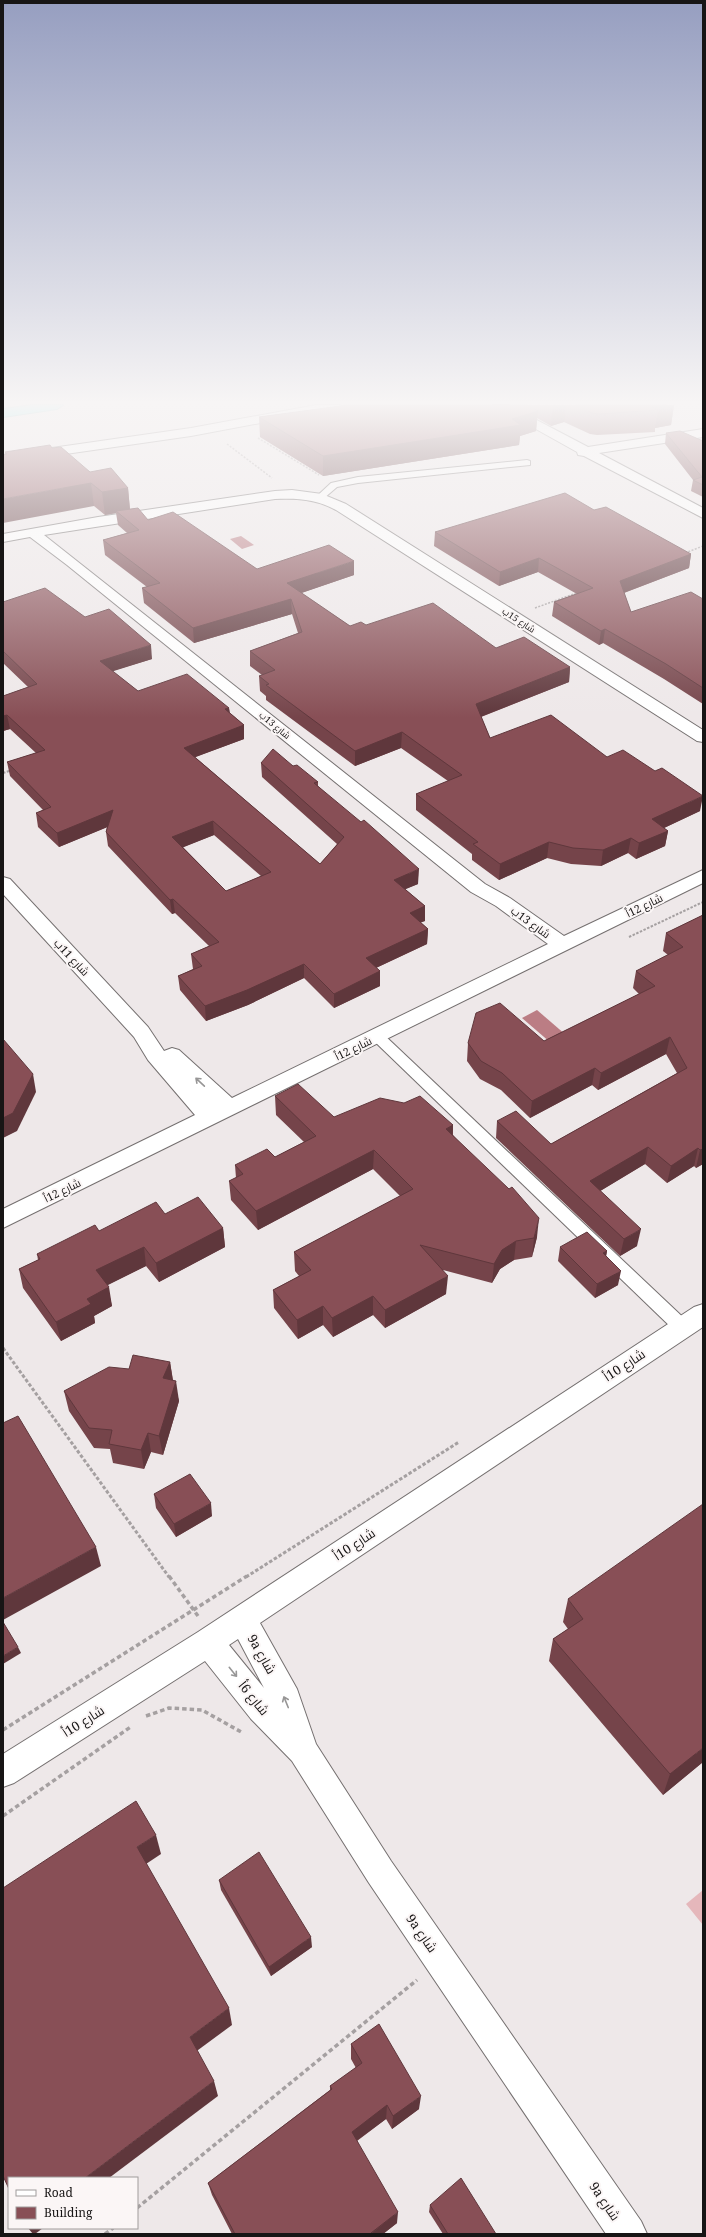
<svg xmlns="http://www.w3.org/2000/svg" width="706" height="2237" font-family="'Noto Serif',Cairo,serif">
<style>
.green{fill:#e5b7bb}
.water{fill:#bb7d84}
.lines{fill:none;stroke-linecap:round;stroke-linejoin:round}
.service-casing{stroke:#757070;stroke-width:2}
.minor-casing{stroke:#757070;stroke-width:2}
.motorway-casing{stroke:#2aa5ac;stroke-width:2}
.path-far3{stroke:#a5a0a1;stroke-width:1.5;stroke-dasharray:2 1.5;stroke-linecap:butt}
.path-far2{stroke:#a5a0a1;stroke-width:2;stroke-dasharray:2.5 1.5;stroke-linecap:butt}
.path-far1{stroke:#a5a0a1;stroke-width:3;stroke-dasharray:3.5 2;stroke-linecap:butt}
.path{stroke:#a5a0a1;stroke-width:3.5;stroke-dasharray:4.5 3;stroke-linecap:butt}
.service{fill:#fff;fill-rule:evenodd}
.minor{fill:#fff;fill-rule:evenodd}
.motorway{fill:#35f2fe;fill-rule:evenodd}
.wall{fill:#75444a;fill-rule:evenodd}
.shaded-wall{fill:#5f373c}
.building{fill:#884f56;stroke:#5f373c;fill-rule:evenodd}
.oneway{stroke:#979696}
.labels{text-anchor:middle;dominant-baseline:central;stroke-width:4;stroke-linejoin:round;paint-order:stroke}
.far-street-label{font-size:9px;fill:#171515;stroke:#fbf6f6}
.street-label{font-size:11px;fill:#171515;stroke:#fbf6f6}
.near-street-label{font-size:13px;fill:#171515;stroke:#fbf6f6}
</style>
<rect width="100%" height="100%" fill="#eee8e9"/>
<polygon class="green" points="703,1890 703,1925 686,1904"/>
<g class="water">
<polygon points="241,536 254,545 242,549 230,539"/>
<polygon points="537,1010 566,1035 551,1043 522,1018"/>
</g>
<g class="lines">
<g class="service-casing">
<g id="service">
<polygon points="527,460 530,461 530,465 358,483 337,487 323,499 316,497 331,483 358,477"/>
<polygon points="377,1031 382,1033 688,1322 690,1327 688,1332 682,1333 676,1332 372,1039 370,1036"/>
</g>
</g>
<g class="minor-casing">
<g id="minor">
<polygon points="316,405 341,405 335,409 191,436 3,463 3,455 191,428"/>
<polygon points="493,405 508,405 588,447 703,429 703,437 599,453 703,508 703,518 584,456 578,455 577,452"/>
<path d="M292 490 322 494 346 504 703 730V742L697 741 336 510C316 499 297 498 275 499L44 535 485 884 510 898 564 936 703 870V883L3 1228V1209L195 1115 148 1060 134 1037 3 894V877L10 879 148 1027 164 1051 172 1048 179 1050 232 1098 548 944 496 906 471 892 67 565 30 537 3 542V534L98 517 275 491Z"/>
<path d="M703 1304V1327L260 1623 297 1689 316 1744 391 1861 641 2221 647 2234H606L369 1883 292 1761 251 1719 205 1661 14 1783 3 1787V1754L198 1632 694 1307ZM238 1639 264 1688 229 1645Z"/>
</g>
</g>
<g class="motorway-casing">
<polygon id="motorway" points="33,405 63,405 57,409 3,417 3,409"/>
</g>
<g class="path-far3">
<polyline points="258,438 319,475"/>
<polyline points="227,444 272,478"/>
<polyline points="685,553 703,546"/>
<polyline points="535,608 579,592"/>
</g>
<g class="path-far2">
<polyline points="3,773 12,770"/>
<polyline points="629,937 703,902"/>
</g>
<g class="path-far1">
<polyline points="3,1348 169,1577"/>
<polyline points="246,1577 459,1442"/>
</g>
<g class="path">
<polyline points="169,1576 198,1616"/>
<polyline points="146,1716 169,1708 202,1710 243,1733"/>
<polyline points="3,1730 247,1576"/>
<polyline points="3,1816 132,1726"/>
<polyline points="137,2208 417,1980"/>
<polyline points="105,2234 113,2228"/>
</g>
<use href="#service" class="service"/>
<use href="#minor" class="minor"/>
<use href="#motorway" class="motorway"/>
</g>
<g class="wall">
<polygon points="348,405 674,405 671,425 655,428 655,432 597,435 590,434 564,422 551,426 537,418 536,431 520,436 519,445 323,476 260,437 259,417"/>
<polygon points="666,433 703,441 703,497 691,491 693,480 665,444"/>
<polygon points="52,448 90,472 128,488 130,509 148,520 257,569 354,575 301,593 350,626 366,625 496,648 570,667 569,682 481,717 490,738 607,757 700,811 664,828 668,831 665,846 636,859 628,853 601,866 571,864 547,858 499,880 472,860 472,854 416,810 416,794 448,781 401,748 355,766 266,700 266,696 260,691 259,676 262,675 250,666 250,651 298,633 292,614 194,643 144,603 142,588 147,587 105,555 103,540 127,533 118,525 116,513 105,515 94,506 5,455 5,452"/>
<polygon points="594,510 691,554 689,568 624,593 631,612 703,599 703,704 664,679 603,643 599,645 552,616 554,602 577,594 538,572 499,586 434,546 435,532"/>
<path d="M3 602 85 617 152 659 112 671 138 691 229 708 230 713 244 725V739L195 757 320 864 337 844 262 777 261 763 293 766 318 782V786L418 884 405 889 425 906V921L420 922 428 929 427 944 376 968 380 971V986L334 1008 304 978 248 1005 206 1021 180 990 178 976 193 969 191 954 209 946 175 913 172 914 108 846 106 832 107 827 59 847 38 827 36 813 43 810 10 776 7 762 36 753 10 729 3 731V696L28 687 3 663ZM214 835 261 876 226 891 183 847Z"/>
<polygon points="703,915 703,1164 696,1168 694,1166 667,1183 645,1164 600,1191 637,1246 620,1256 496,1138 497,1121 551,1144 677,1073 666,1054 598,1090 592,1085 530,1118 501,1090 480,1079 467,1061 468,1043 544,1041 639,994 633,988 636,971 668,955 663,951 666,933"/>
<polygon points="275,1096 334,1117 453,1125 453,1135 537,1237 532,1257 514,1260 500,1269 492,1283 443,1270 446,1294 385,1328 373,1315 333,1337 323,1325 298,1339 274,1308 273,1290 299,1276 295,1271 294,1252 400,1196 373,1169 258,1230 231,1200 229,1181 236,1178 235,1165 275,1157 304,1142 276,1115"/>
<polygon points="165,1214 223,1228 225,1247 159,1282 146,1266 107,1285 112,1306 94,1316 95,1323 61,1341 23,1288 19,1269 38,1260 37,1254 99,1231"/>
<polygon points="560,1247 607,1251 606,1257 618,1285 595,1298 558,1261"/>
<polygon points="170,1362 173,1380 179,1401 163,1455 151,1452 144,1469 113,1463 110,1449 94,1448 69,1411 64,1391 129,1369"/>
<polygon points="154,1494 212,1516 176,1537 156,1508"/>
<polygon points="568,1599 703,1762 663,1795 549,1661 553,1639 568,1629 563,1622"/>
<polygon points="219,1880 312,1947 271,1976 221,1890"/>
<polygon points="351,2044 419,2109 392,2129 386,2119 357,2141 397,2223 383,2234 232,2234 212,2195 208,2183 330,2090 330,2086 356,2068 351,2059"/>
<polygon points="430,2205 496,2234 443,2234 429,2212"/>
</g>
<g class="shaded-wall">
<polygon points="553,405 566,405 564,422 551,426"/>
<polygon points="666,405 674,405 671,425 655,428 658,410 650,407"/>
<polygon points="538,411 536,431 520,436 519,445 323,476 323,456 512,419"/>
<polygon points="91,483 94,506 3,523 3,499"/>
<polygon points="128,488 130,511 116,511 116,513 105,515 102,492"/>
<polygon points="691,554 689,568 618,595 620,581"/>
<polygon points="539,558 538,572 499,586 500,572"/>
<polygon points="354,561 354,575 287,598 287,583"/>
<polygon points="291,599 292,614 194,643 193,628"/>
<polygon points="605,629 603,643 599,645 601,631"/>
<polygon points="151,645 152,659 101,675 100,661"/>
<polygon points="570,667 569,682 475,719 476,704"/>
<polygon points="229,708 230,721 225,709"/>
<polygon points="7,715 10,729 3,731 3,716"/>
<polygon points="244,725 244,739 185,761 184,748"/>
<polygon points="402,732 401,748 355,766 355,751"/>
<polygon points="703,796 700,811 649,835 652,819"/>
<polygon points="113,810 115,824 59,847 57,833"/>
<polygon points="213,821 214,835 174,851 172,837"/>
<polygon points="668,831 665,846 636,859 639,843"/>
<polygon points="631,838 628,853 601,866 603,850"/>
<polygon points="549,842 547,858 499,880 500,864"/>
<polygon points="419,869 418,884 394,894 394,880"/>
<polygon points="173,899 175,913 172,914 170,900"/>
<polygon points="425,906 425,921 409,927 410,913"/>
<polygon points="428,929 427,944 365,973 366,958"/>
<polygon points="304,964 304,978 248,1005 206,1021 205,1006"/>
<polygon points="380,971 380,986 334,1008 334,994"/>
<polygon points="670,1037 666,1054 598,1090 601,1073"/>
<polygon points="595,1068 592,1085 530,1118 532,1101"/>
<polygon points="33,1074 36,1092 17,1131 3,1138 3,1118"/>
<polygon points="453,1125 452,1144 446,1129"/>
<polygon points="648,1147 645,1164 587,1199 590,1181"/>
<polygon points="698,1148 694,1166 667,1183 671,1166"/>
<polygon points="703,1149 703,1164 696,1168 700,1150"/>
<polygon points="374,1150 373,1169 258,1230 256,1211"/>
<polygon points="539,1218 537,1237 532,1257 534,1238"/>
<polygon points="223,1228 225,1247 159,1282 156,1263"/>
<polygon points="641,1229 637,1246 620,1256 624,1239"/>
<polygon points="516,1241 514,1260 500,1269 492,1283 494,1264 502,1250"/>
<polygon points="144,1247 146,1266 100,1289 96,1270"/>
<polygon points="607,1251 604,1265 603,1253"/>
<polygon points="621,1271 618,1285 595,1298 597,1284"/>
<polygon points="448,1276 446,1294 385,1328 385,1310"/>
<polygon points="109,1287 112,1306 94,1316 95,1323 61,1341 56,1322 87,1299"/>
<polygon points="373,1296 373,1315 333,1337 332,1318"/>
<polygon points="323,1306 323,1325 298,1339 297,1320"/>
<polygon points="170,1362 173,1382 163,1378"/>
<polygon points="176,1381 179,1401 163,1455 159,1436"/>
<polygon points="148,1433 151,1452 144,1469 141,1450"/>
<polygon points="211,1503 212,1516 176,1537 174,1524"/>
<polygon points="96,1547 101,1566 3,1620 3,1598"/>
<polygon points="18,1647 21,1653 3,1664 3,1656"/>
<polygon points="703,1748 703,1762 663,1795 670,1774"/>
<polygon points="156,1835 161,1854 143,1866 137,1847"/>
<polygon points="311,1937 312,1947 271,1976 269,1967"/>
<polygon points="229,2008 232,2025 194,2053 190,2037"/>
<polygon points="214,2081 218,2096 109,2178 85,2178"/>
<polygon points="421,2096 419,2109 392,2129 393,2116"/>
<polygon points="387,2105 386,2119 352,2144 352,2132"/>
<polygon points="398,2212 397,2223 383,2234 371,2234"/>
<polygon points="28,2228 43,2228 35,2234 33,2234"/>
</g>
<g class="building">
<polygon points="348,405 527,405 538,411 512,419 521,425 323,456 259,417"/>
<polygon points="576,405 666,405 650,407 658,410 599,414 592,413"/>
<polygon points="680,431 703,441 703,485 693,480 702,477 666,433"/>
<polygon points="50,445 52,448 61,447 90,472 111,468 128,488 102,492 91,483 3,499 3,455 7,454 5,452"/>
<polygon points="565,493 594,510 606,507 691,554 620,581 631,612 691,592 703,599 703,688 666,664 605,629 601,631 554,602 593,588 539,558 500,572 435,532"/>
<polygon points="138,508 148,520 173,512 257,569 329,545 354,561 287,583 350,626 361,622 366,625 433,603 496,648 524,637 570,667 476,704 490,738 551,715 607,757 623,750 655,771 662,768 703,796 652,819 668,831 639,843 631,838 603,850 573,848 549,842 500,864 473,844 478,842 416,794 462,775 402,732 355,751 266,685 269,684 259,676 275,670 250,651 302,632 291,599 193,628 142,588 160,583 103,540 139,530 116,511"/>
<path d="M45 588 85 617 109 609 151 645 100 661 138 691 187 674 229 708 225 709 244 725 184 748 320 864 344 837 261 763 273 749 293 766 297 765 318 782 314 783 361 822 364 820 419 869 394 880 425 906 410 913 428 929 366 958 380 971 334 994 304 964 247 990 205 1006 178 976 202 966 191 954 219 942 173 899 170 900 106 832 113 810 57 833 36 813 51 807 7 762 45 750 7 715 3 716V696L37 684 3 651V602ZM213 821 271 872 226 891 172 837Z"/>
<polygon points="703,915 703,1149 700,1150 698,1148 671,1166 648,1147 590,1181 641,1229 624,1239 497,1121 516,1111 551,1144 687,1068 670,1037 601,1073 595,1068 532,1101 502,1073 481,1061 468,1043 476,1013 500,1003 544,1041 655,986 636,971 683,947 666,933"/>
<polygon points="3,1039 33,1074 13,1113 3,1118"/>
<polygon points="298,1084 334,1117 380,1098 404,1103 420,1096 453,1125 446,1129 509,1189 512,1187 539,1218 534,1238 516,1241 502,1250 494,1264 420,1245 448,1276 385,1310 373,1296 332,1318 323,1306 297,1320 273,1290 311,1270 294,1252 413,1189 374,1150 256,1211 229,1181 243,1174 235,1165 267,1149 275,1157 316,1136 275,1096"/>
<polygon points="198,1197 223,1228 156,1263 144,1247 96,1270 109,1287 87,1299 91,1304 56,1322 19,1269 40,1259 37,1254 95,1225 99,1231 156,1202 165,1214"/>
<polygon points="587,1232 607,1251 603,1253 621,1271 597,1284 560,1247"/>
<polygon points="133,1355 170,1362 163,1378 176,1381 159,1436 148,1433 141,1450 109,1444 112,1430 89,1428 64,1391 109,1367 129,1369"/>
<polygon points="18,1416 96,1547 3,1598 3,1471 4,1470 3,1470 3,1423"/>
<polygon points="190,1474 211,1503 174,1524 154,1494"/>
<polygon points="703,1504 703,1748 670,1774 553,1639 583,1619 568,1599"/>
<polygon points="3,1622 18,1647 3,1656"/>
<polygon points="136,1801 156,1835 137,1847 229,2008 190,2037 214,2081 85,2178 9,2178 9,2189 3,2176 3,1888"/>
<polygon points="259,1852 311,1937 269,1967 219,1880"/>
<polygon points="379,2024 421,2096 393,2116 387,2105 352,2132 398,2212 371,2233 372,2234 235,2234 208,2183 332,2089 330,2086 362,2063 351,2044"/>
<polygon points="461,2178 496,2234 448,2234 430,2205"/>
</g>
<defs><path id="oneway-shaft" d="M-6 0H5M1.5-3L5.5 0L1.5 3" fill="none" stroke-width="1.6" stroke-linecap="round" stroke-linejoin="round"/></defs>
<g class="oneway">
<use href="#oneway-shaft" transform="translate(200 1082) rotate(-137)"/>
<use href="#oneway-shaft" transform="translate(233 1672) rotate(51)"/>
<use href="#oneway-shaft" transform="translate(286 1702) rotate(-112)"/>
</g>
<linearGradient id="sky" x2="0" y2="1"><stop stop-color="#969ec0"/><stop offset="0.56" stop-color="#f7f5f5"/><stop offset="1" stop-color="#f7f5f5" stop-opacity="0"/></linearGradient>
<rect width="706" height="718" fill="url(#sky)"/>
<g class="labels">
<g class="far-street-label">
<text transform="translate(519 620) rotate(33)">شارع 15ب</text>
<text transform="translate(275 725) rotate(39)">شارع 13ب</text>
</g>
<g class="street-label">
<text transform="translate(644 905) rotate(-26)">شارع 12أ</text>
<text transform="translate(531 922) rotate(36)">شارع 13ب</text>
<text transform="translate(72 957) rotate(47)">شارع 11ب</text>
<text transform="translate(353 1048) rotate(-26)">شارع 12أ</text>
<text transform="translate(62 1190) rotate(-26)">شارع 12أ</text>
</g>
<g class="near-street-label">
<text transform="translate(624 1365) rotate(-33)">شارع 10أ</text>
<text transform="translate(354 1544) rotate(-33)">شارع 10أ</text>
<text transform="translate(262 1654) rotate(60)">9a شارع</text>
<text transform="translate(254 1698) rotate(51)">شارع 6أ</text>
<text transform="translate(83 1721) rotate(-32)">شارع 10أ</text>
<text transform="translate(422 1933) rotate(55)">9a شارع</text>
<text transform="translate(605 2201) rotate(56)">9a شارع</text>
</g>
</g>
<rect width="706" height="2237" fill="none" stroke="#171515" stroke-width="8"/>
<rect x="8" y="2177" width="130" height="52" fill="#fbf6f6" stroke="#a09c9c"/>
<rect x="16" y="2190" width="20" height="6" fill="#ffffff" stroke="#a09c9c"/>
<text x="44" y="2197" font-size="12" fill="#171515">Road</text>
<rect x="16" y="2207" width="20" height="12" fill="#884f56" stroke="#a09c9c"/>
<text x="44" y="2217" font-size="12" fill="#171515">Building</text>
</svg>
